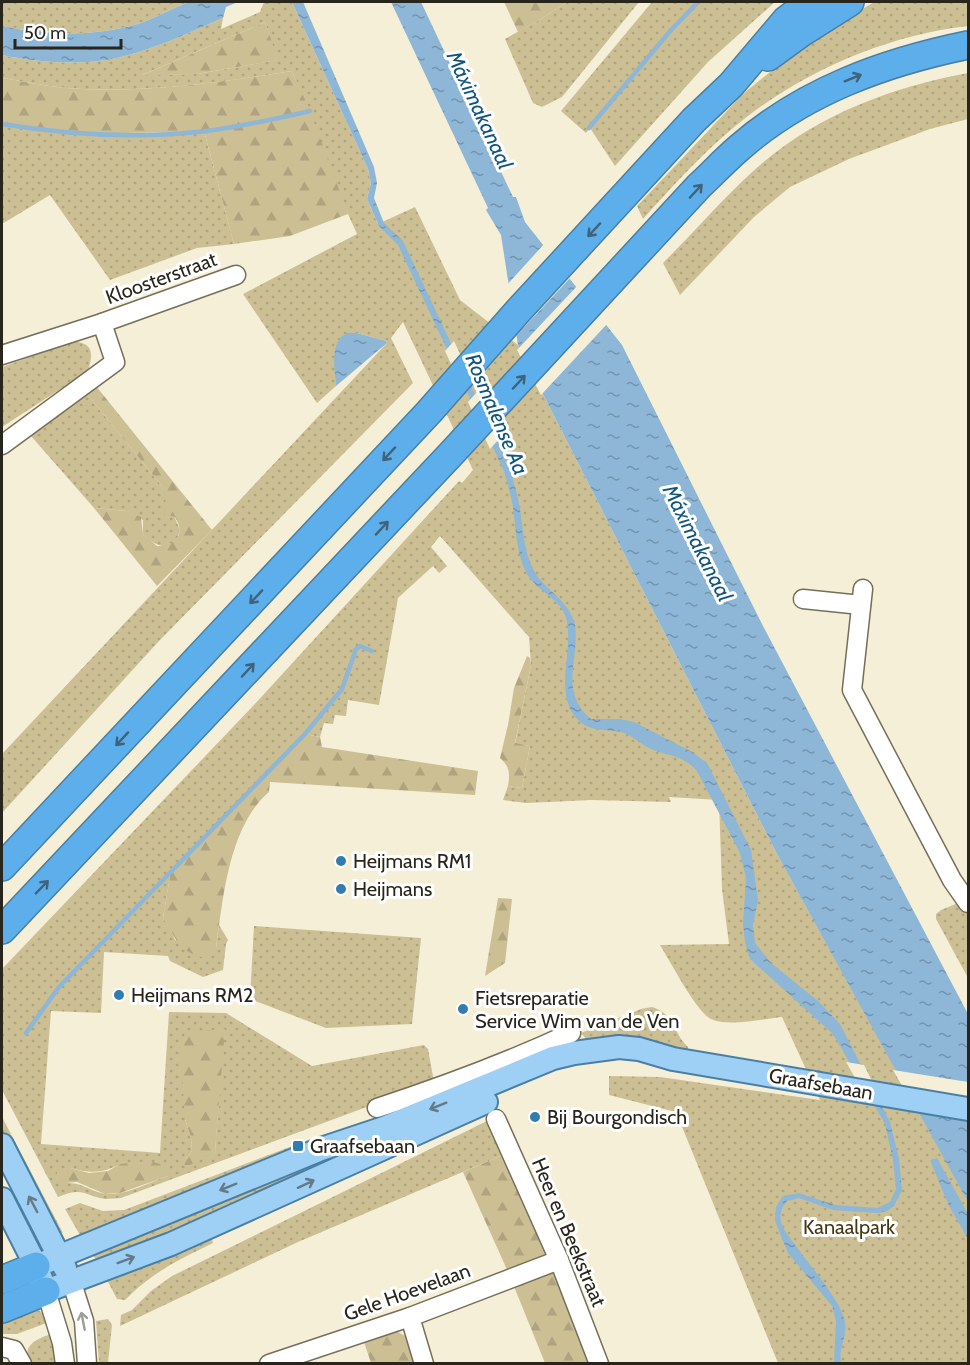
<svg xmlns="http://www.w3.org/2000/svg" width="970" height="1365" font-family="Cabin,sans-serif">
<style>
.green{fill:url(#green-dots);fill-rule:evenodd}
.forest{fill:url(#forest-firs)}
.water{fill:url(#water-ripples)}
.pier{fill:#f6efd7}
.lines{fill:none;stroke-linecap:round;stroke-linejoin:round}
.stream{stroke:#8db6d7;stroke-width:4.5}
.minor-casing{stroke:#756f5a;stroke-width:21}
.major-casing{stroke:#4a7fa3;stroke-width:26}
.highway-casing{stroke:#4a7fa3;stroke-width:30}
.minor{stroke:#fff;stroke-width:18}
.major{stroke:#9ecff4;stroke-width:22}
.highway{stroke:#5dafec;stroke-width:27}
.oneway{stroke:#40637a}
.oneway2{stroke:#637a88}
.oneway3{stroke:#9e9d99}
.poi-dot{fill:#327cb0;stroke:#fff;stroke-width:2}
.labels{text-anchor:middle;dominant-baseline:central;stroke-width:6;stroke-linejoin:round;paint-order:stroke}
.street-label{font-size:20px;fill:#28251c;stroke:#fff}
.poi-label{font-size:20px;fill:#28251c;stroke:#fff;text-anchor:start}
.park-label{font-size:20px;fill:#423711;stroke:#fff}
.water-label{font-size:21px;font-style:italic;fill:#11547e;stroke:#fff}
</style>
<defs>
<pattern id="green-dots" width="8" height="8" patternUnits="userSpaceOnUse" patternTransform="scale(1.5)"><rect width="8" height="8" fill="#ccbf94"/><path d="M2 2h.1M6 6h.1" fill="none" stroke="#afa47f" stroke-width="1.8" stroke-linecap="round"/></pattern>
<pattern id="forest-firs" width="22" height="20" patternUnits="userSpaceOnUse" patternTransform="scale(1.5)"><rect width="22" height="20" fill="#ccbf94"/><path d="M5 1l3.5 6h-7zM16 11l3.5 6h-7z" fill="#afa47f"/></pattern>
<pattern id="water-ripples" width="26" height="14" patternUnits="userSpaceOnUse" patternTransform="scale(1.5)"><rect width="26" height="14" fill="#8db6d7"/><path d="M2 4q2-2 4 0t4 0M15 11q2-2 4 0t4 0" fill="none" stroke="#7394ae"/></pattern>
</defs>
<rect width="100%" height="100%" fill="#f6efd7"/>
<g class="green">
<path d="M2 2H189C173 8 157 17 141 23 95 37 48 36 2 26Z"/>
<path d="M264 2H292L368 169 371 183 367 199 378 224 415 207 460 300 518 345 777 854 955 1176 968 1202V1363H778L676 1112 609 1095V1076L660 1077 820 1100 782 1017C763 1019 728 1027 711 1019 697 1013 670 961 660 945L729 944 722 889 719 800 669 797 671 802 591 800 526 803 503 800 508 786 522 788 530 746 515 744 531 665 529 637 440 536 431 547 447 566 439 573 433 566 398 598 379 705 348 700 346 716 335 715 333 724 324 723 320 737 305 734 171 870 163 918 172 931 175 940 216 948 219 925 228 940 226 944 223 970 203 977 170 961 168 956 104 952 101 1013 51 1011 41 1144 160 1153 169 1012 226 1013 312 1066 424 1045 428 1049 434 1082 121 1198C116 1198 111 1199 106 1199 83 1196 85 1186 58 1197L2 1090V969L253 706 459 481 462 483 473 470 403 322 391 338 413 383 159 641 2 813V754L387 343 386 341 357 333 335 359 336 386 317 403 243 294 357 234C332 181 316 124 292 71 217 83 142 94 66 88 44 86 23 81 2 78V55C35 62 72 65 107 60 147 53 186 34 223 18L221 29 260 12ZM265 22 277 60 197 74 142 75ZM224 1029 215 1152 182 1160 187 1158 192 1151 191 1138 185 1119ZM120 1164 168 1176C150 1182 127 1195 107 1194 93 1193 83 1182 66 1183L70 1168C89 1173 102 1174 120 1164Z"/>
<polygon points="567,2 639,2 562,97 542,107 533,103 505,39 541,19"/>
<polygon points="652,2 775,2 708,62 615,166 590,128 586,133 561,111"/>
<path d="M874 2H968V26C881 36 792 76 726 134 696 160 669 190 643 219L637 206 743 94 803 45Z"/>
<path d="M968 73V119L930 129 849 159 790 187 754 217 680 295 663 263C692 234 720 202 750 174 811 117 888 88 968 73Z"/>
<path d="M2 124C69 135 136 135 204 131L234 244 197 248 110 280 50 195 2 224Z"/>
<path d="M74 341C94 344 93 354 88 371L2 427V367Z"/>
<path d="M87 394 161 485 180 530C175 554 156 548 143 534V520L127 511 94 508 31 436Z"/>
<polygon points="958,903 968,909 968,978 936,919 936,914 941,910"/>
<polygon points="254,926 421,938 412,1024 326,1028 250,999"/>
<path d="M652 1007C676 1015 672 1032 688 1047V1052L593 1043 586 1039 581 1033 641 1009Z"/>
<polygon points="2,1117 63,1233 57,1231 2,1136"/>
<polygon points="487,1121 505,1154 298,1242 120,1326 121,1315 132,1310 151,1291 172,1276"/>
<polygon points="404,1127 252,1196 97,1261 93,1255 295,1173 325,1156"/>
<polygon points="295,1145 297,1150 80,1235 65,1209 80,1203 103,1211 124,1210"/>
<path d="M212 1239 213 1243C178 1260 153 1272 125 1300L117 1299 105 1276Z"/>
<polygon points="34,1309 40,1311 49,1322 17,1334 2,1334 2,1318"/>
<polygon points="108,1319 112,1325 108,1363 99,1363 96,1321"/>
<path d="M55 1333 62 1363H32C31 1360 28 1357 28 1354 25 1342 47 1335 55 1333Z"/>
</g>
<g class="forest">
<polygon points="504,2 567,2 541,19 518,32"/>
<polygon points="265,22 278,60 197,74 140,76"/>
<path d="M292 71 310 111 348 214 290 236 234 244 204 131C134 134 71 135 2 124V78C23 81 44 86 66 88 142 94 217 83 292 71Z"/>
<path d="M96 386 212 530 157 586 94 508 127 511 141 517 143 534 157 546C176 546 186 535 175 517L162 513 166 499 161 485 87 394Z"/>
<path d="M527 656 530 658 531 665 515 743 530 746 522 788 508 786C510 773 510 767 500 758L508 725 514 688Z"/>
<path d="M305 734 320 737 322 747 478 771 475 795 270 782 269 792C229 826 223 898 216 948L205 958C175 950 179 941 163 918L171 870Z"/>
<polygon points="498,898 512,899 505,963 485,976"/>
<polygon points="225,1029 215,1152 190,1165 184,1165 181,1160 187,1158 192,1151 191,1138 185,1119 180,1045 187,1032"/>
<polygon points="505,1154 548,1256 509,1274 463,1172"/>
<polygon points="150,1161 169,1167 170,1171 168,1176 120,1193 105,1194 77,1182 66,1183 57,1176 57,1169 70,1168 89,1173 108,1171 120,1164"/>
<polygon points="549,1271 555,1272 592,1363 545,1363 513,1284"/>
<polygon points="396,1331 409,1338 418,1363 371,1363 363,1339"/>
</g>
<g class="water">
<path d="M189 2H238L226 7 223 18C186 34 147 53 107 60 72 65 35 62 2 55V26C48 36 95 37 141 23 157 17 173 8 189 2Z"/>
<path d="M292 2H303L374 167 377 183 374 198 384 223 403 241 510 469C513 480 517 492 519 504 523 525 523 547 532 567 541 588 570 600 575 625 580 659 558 691 591 719H620L634 722 692 752 707 763 751 850 758 900 753 925 755 943 771 963 818 1001 840 1024 890 1122 899 1159 902 1190 894 1206 887 1211 878 1213 833 1210 799 1198 787 1201C782 1207 779 1214 781 1222 784 1231 790 1238 796 1246 810 1266 837 1296 844 1318 849 1334 838 1348 841 1363H834L836 1321 832 1306 788 1253 775 1221 776 1207 783 1196 799 1193 835 1205 877 1208 890 1202 896 1189 893 1160 885 1124 833 1034 750 959 745 942 743 924 746 878 740 853 697 771C681 753 667 757 649 748 639 743 632 735 621 732 605 729 590 732 578 720 552 693 575 650 566 618 561 599 536 590 527 574 516 554 516 528 513 507 511 495 507 483 504 471L398 245 379 226 367 199 371 183 368 169Z"/>
<polygon points="391,2 421,2 513,197 516,197 525,222 622,345 763,626 968,1014 968,1202 777,854 518,345 501,235 486,210 488,208"/>
<path d="M347 333H357L386 341 387 343 336 386C335 368 329 342 347 333Z"/>
<polygon points="937,1158 968,1214 968,1239 949,1206 930,1160"/>
</g>
<g class="pier">
<polygon points="545,243 572,276 514,338 506,286"/>
<polygon points="578,285 608,323 541,395 517,350"/>
<polygon points="454,341 473,382 464,392 445,351"/>
<polygon points="477,392 499,439 490,449 468,402"/>
<polygon points="846,1062 864,1065 885,1107 870,1104"/>
<polygon points="893,1070 968,1082 968,1121 917,1112"/>
</g>
<g class="lines">
<g class="stream">
<path d="M2 124C69 135 139 139 207 131 242 126 276 119 310 111"/>
<polyline points="589,128 671,30 698,2"/>
<polyline points="26,1033 59,987 305,734 342,689 356,649 360,646 372,651"/>
</g>
<g class="minor-casing">
<g id="minor">
<polyline points="2,355 102,323 236,275"/>
<polyline points="2,445 115,362 102,323"/>
<polyline points="863,589 852,690 952,880 968,903"/>
<polyline points="803,599 861,605"/>
<path d="M377 1108C444 1086 508 1062 571 1033"/>
<polyline points="496,1119 559,1260 599,1364"/>
<polyline points="71,1280 84,1321 87,1364"/>
<polyline points="46,1291 62,1343 65,1364"/>
<polyline points="410,1317 424,1364"/>
<polyline points="2,1347 14,1350 22,1364"/>
<polyline points="269,1364 410,1317 559,1260"/>
</g>
</g>
<g class="major-casing">
<g id="major">
<polyline points="2,1145 65,1268"/>
<polyline points="2,1199 36,1266 46,1291 171,1244 486,1102"/>
<polyline points="36,1266 321,1149 384,1128 553,1058 574,1053 619,1047 639,1049 673,1059 968,1109"/>
</g>
</g>
<g class="highway-casing">
<g id="highway">
<polyline points="768,57 801,33 850,2"/>
<polyline points="2,867 429,412 519,310 694,120 731,85 786,20 810,2"/>
<path d="M2 930 450 455 699 186C712 174 725 160 739 148 804 91 885 62 968 45"/>
<polyline points="2,1280 36,1266"/>
<polyline points="2,1309 46,1291"/>
</g>
</g>
<use href="#minor" class="minor"/>
<use href="#major" class="major"/>
<use href="#highway" class="highway"/>
</g>
<defs><path id="oneway-shaft" d="M-6 0H5M1.5-3L5.5 0L1.5 3" fill="none" stroke-width="1.6" stroke-linecap="round" stroke-linejoin="round" transform="scale(1.5)"/></defs>
<g class="oneway">
<use href="#oneway-shaft" transform="translate(853 78) rotate(-22)"/>
<use href="#oneway-shaft" transform="translate(696 191) rotate(-47)"/>
<use href="#oneway-shaft" transform="translate(594 230) rotate(133)"/>
<use href="#oneway-shaft" transform="translate(519 382) rotate(-47)"/>
<use href="#oneway-shaft" transform="translate(389 454) rotate(133)"/>
<use href="#oneway-shaft" transform="translate(382 528) rotate(-47)"/>
<use href="#oneway-shaft" transform="translate(256 597) rotate(133)"/>
<use href="#oneway-shaft" transform="translate(248 670) rotate(-47)"/>
<use href="#oneway-shaft" transform="translate(122 739) rotate(133)"/>
<use href="#oneway-shaft" transform="translate(42 887) rotate(-46)"/>
</g>
<g class="oneway2">
<use href="#oneway-shaft" transform="translate(438 1106) rotate(158)"/>
<use href="#oneway-shaft" transform="translate(306 1184) rotate(-25)"/>
<use href="#oneway-shaft" transform="translate(228 1187) rotate(158)"/>
<use href="#oneway-shaft" transform="translate(33 1204) rotate(-118)"/>
<use href="#oneway-shaft" transform="translate(126 1260) rotate(-20)"/>
</g>
<use class="oneway3" href="#oneway-shaft" transform="translate(83 1321) rotate(-101)"/>
<g class="poi-dot">
<circle cx="341" cy="861" r="6"/>
<circle cx="341" cy="889" r="6"/>
<circle cx="119" cy="995" r="6"/>
<circle cx="463" cy="1009" r="6"/>
<circle cx="535" cy="1117" r="6"/>
<rect x="292" y="1140" width="12" height="12" rx="3"/>
</g>
<g class="labels">
<g class="street-label">
<text transform="translate(161 278) rotate(-20)">Kloosterstraat</text>
<text transform="translate(821 1084) rotate(10)">Graafsebaan</text>
<text transform="translate(569 1232) rotate(67)">Heer en Beekstraat</text>
<text transform="translate(407 1292) rotate(-20)">Gele Hoevelaan</text>
</g>
<g class="poi-label">
<text x="353" y="861">Heijmans RM1</text>
<text x="353" y="889">Heijmans</text>
<text x="131" y="995">Heijmans RM2</text>
<text x="475" y="998">Fietsreparatie<tspan x="475" dy="23">Service Wim van de Ven</tspan></text>
<text x="547" y="1117">Bij Bourgondisch</text>
<text x="310" y="1146">Graafsebaan</text>
</g>
<g class="park-label">
<text x="849" y="1227">Kanaalpark</text>
</g>
<g class="water-label">
<text transform="translate(480 110) rotate(65)">Máximakanaal</text>
<text transform="translate(497 414) rotate(67)">Rosmalense Aa</text>
<text transform="translate(698 543) rotate(63)">Máximakanaal</text>
</g>
</g>
<rect width="970" height="1365" fill="none" stroke="#28251c" stroke-width="6"/>
<path d="M15 39v9h106v-9" fill="none" stroke="#28251c" stroke-width="3"/>
<text x="24" y="39" font-size="18" fill="#28251c" stroke="#ffffff" stroke-width="4.5" paint-order="stroke">50 m</text>
</svg>
